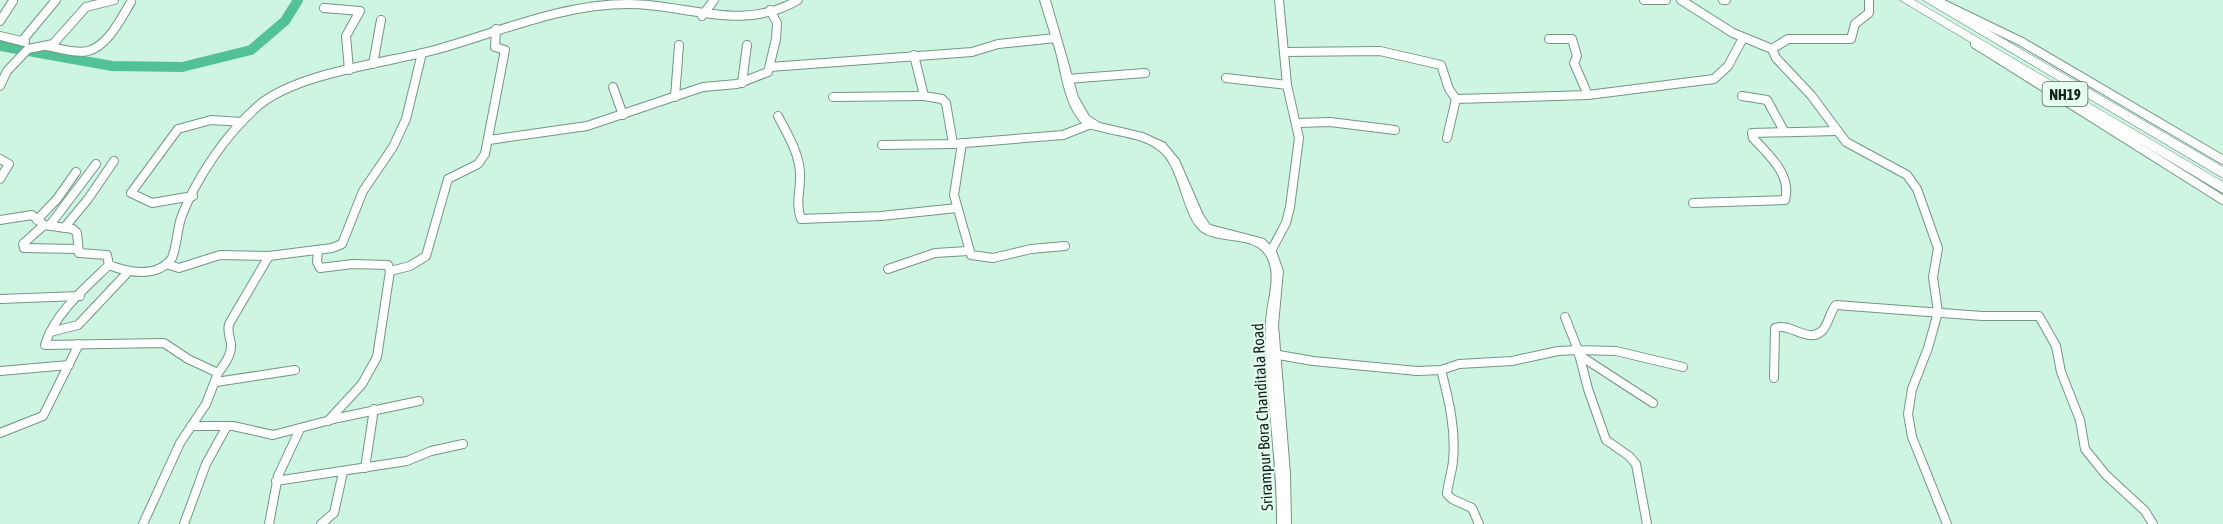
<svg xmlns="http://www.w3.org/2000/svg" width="2223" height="524" font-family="'Asap Condensed',sans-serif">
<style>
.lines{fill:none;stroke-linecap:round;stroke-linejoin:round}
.canal{stroke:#52c196;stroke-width:10}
.minor-casing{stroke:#739686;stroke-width:10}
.primary-casing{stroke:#739686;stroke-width:2}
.trunk-casing{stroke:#739686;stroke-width:1}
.minor{stroke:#fff;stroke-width:8}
.primary{fill:#fff;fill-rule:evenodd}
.trunk{fill:#fff;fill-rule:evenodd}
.labels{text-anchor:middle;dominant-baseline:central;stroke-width:4.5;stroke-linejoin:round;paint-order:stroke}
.shield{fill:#e6fdf2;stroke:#52645c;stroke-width:1.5}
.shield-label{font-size:15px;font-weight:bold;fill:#13221b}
.street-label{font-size:16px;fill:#13221b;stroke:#e6fdf2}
</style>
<rect width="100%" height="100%" fill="#cef4e2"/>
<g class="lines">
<polyline class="canal" points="0,46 112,66 182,67 251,50 285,21 298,0"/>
<g class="minor-casing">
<g id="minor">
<polyline points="1644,0 1666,0"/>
<polyline points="1681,0 1733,33 1772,49"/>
<polyline points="1723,0 1726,0"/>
<polyline points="1869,0 1869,13 1855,24 1851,39 1788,39 1772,49 1776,58 1811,95 1846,142 1907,175 1917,189 1938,248 1933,277 1938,312 1928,348 1912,389 1908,414 1912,437 1947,524"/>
<polyline points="1935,0 2022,42 2223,160"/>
<polyline points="324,8 360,11 346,36 349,70"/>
<polyline points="702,16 714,0"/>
<polyline points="0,21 13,1"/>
<polyline points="0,36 25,42"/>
<polyline points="1549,39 1572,39 1577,56 1574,63 1588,95"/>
<polyline points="22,41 56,0"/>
<polyline points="1975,44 2223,200"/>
<path d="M46 46C59 48 75 54 88 51 108 46 121 18 131 2"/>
<polyline points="1285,52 1380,51 1441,65 1449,89 1456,99 1588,95 1714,79 1728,66 1743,38"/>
<polyline points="914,55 924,96 942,99 946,103 953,144"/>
<polyline points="373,64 381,20"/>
<polyline points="770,67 972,52 998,44 1056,38"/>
<polyline points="1226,78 1287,85"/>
<polyline points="1067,79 1145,73"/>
<polyline points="742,83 747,45"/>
<polyline points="0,86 7,71 28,49 53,44 86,7 114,0"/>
<polyline points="613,87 623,115"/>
<polyline points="1742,96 1767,100 1784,131"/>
<polyline points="675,97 679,45"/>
<polyline points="833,97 924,96"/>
<path d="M778 116C787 134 799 152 800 173 801 189 795 203 801 219L881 216 957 208"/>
<polyline points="1297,123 1330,122 1395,130"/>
<polyline points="1447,138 1456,99"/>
<polyline points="489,140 587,126 703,87 737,84 768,72 776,39 777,23 770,10"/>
<polyline points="962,143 954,195 971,255 993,258 1031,249 1065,246"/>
<polyline points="882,145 953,144 1063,135 1091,124"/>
<polyline points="0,159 9,164 0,179"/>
<polyline points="193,196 152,203 131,193 178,129 211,120 242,122"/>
<path d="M1693 203 1785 200C1792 175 1769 155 1753 138L1752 133 1836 131"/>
<path d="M0 220 32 215 44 225 73 229 77 233 79 253 107 255 109 265C129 273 158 278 172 258 177 245 177 231 181 218 196 178 226 134 258 106 296 73 385 63 435 50 500 32 560 4 629 4 687 4 742 33 798 0"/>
<polyline points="37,220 57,199 76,172"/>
<polyline points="44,225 23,244 24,248 77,249"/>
<polyline points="50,225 96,164"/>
<polyline points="64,228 88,199 114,161"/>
<polyline points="318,250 317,262 320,268 353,264 388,265 390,271 377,357 362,384 328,421"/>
<polyline points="1271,251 1286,223 1290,207 1299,138 1287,85 1279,0"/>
<polyline points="166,264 179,268 220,255 269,256 332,248 342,244 363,191 393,147 406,119 422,53"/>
<path d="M109 265C86 287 54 314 45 345L164 343 188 359 218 373 206 404 180 443 143 524"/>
<polyline points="888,269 935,253 968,251"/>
<polyline points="390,271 410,266 426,256 448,179 478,164 485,154 505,50 495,47 496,29"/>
<polyline points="0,299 80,296"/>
<polyline points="1565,317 1578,350 1616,351 1683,367"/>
<polyline points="50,332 78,325 129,271"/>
<polyline points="1273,354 1313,361 1417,371 1441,370 1459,364 1512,361 1558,351 1578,350 1588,389 1606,440 1629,456 1636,464 1647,524"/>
<polyline points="1579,355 1653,403"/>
<path d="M1441 370C1449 400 1456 430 1453 461 1452 472 1448 483 1447 494L1452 499 1472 508 1479 524"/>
<polyline points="0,371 69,365"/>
<path d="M218 373C224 365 232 355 231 344 230 336 227 333 229 324L269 256"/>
<path d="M1774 378 1775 328C1790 322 1808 344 1822 331 1829 324 1829 313 1836 305L1982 316H2039L2056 346 2061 372 2080 420 2085 449 2106 475 2145 511 2153 524"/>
<polyline points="216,382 295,370"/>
<polyline points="191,426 233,426 273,435 338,418 419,401"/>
<polyline points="0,433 43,416 79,344"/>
<polyline points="365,468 374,409"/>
<polyline points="276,481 407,461 431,451 463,444"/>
<polyline points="184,524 206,464 227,426"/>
<polyline points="269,524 278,476 300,429"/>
<polyline points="321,524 334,513 343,472"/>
</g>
</g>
<g class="primary-casing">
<path id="primary" d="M1040 0H1050L1078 97 1089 116 1100 123 1143 133 1165 143 1179 160 1203 215 1210 225 1264 239 1276 251 1283 271 1278 325 1290 474 1291 524H1277C1278 457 1264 391 1266 324 1266 303 1278 277 1267 257 1255 234 1220 245 1201 231 1183 216 1181 173 1163 154 1146 137 1121 137 1100 131 1094 130 1088 128 1083 124 1065 107 1062 75 1056 52 1051 35 1045 17 1040 0Z"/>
</g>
<g class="trunk-casing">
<g id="trunk">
<polygon points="1900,0 1914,0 2223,182 2223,193"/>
<polygon points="1923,0 1937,0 2223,167 2223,178"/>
</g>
</g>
<use href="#minor" class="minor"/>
<use href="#primary" class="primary"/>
<use href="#trunk" class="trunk"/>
</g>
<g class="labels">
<rect class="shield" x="2042.5" y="82" width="45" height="24" rx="4.5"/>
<g class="shield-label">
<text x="2065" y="94">NH19</text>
</g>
<g class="street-label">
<text transform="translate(1262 417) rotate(-93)">Srirampur Bora Chanditala Road</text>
</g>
</g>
</svg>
